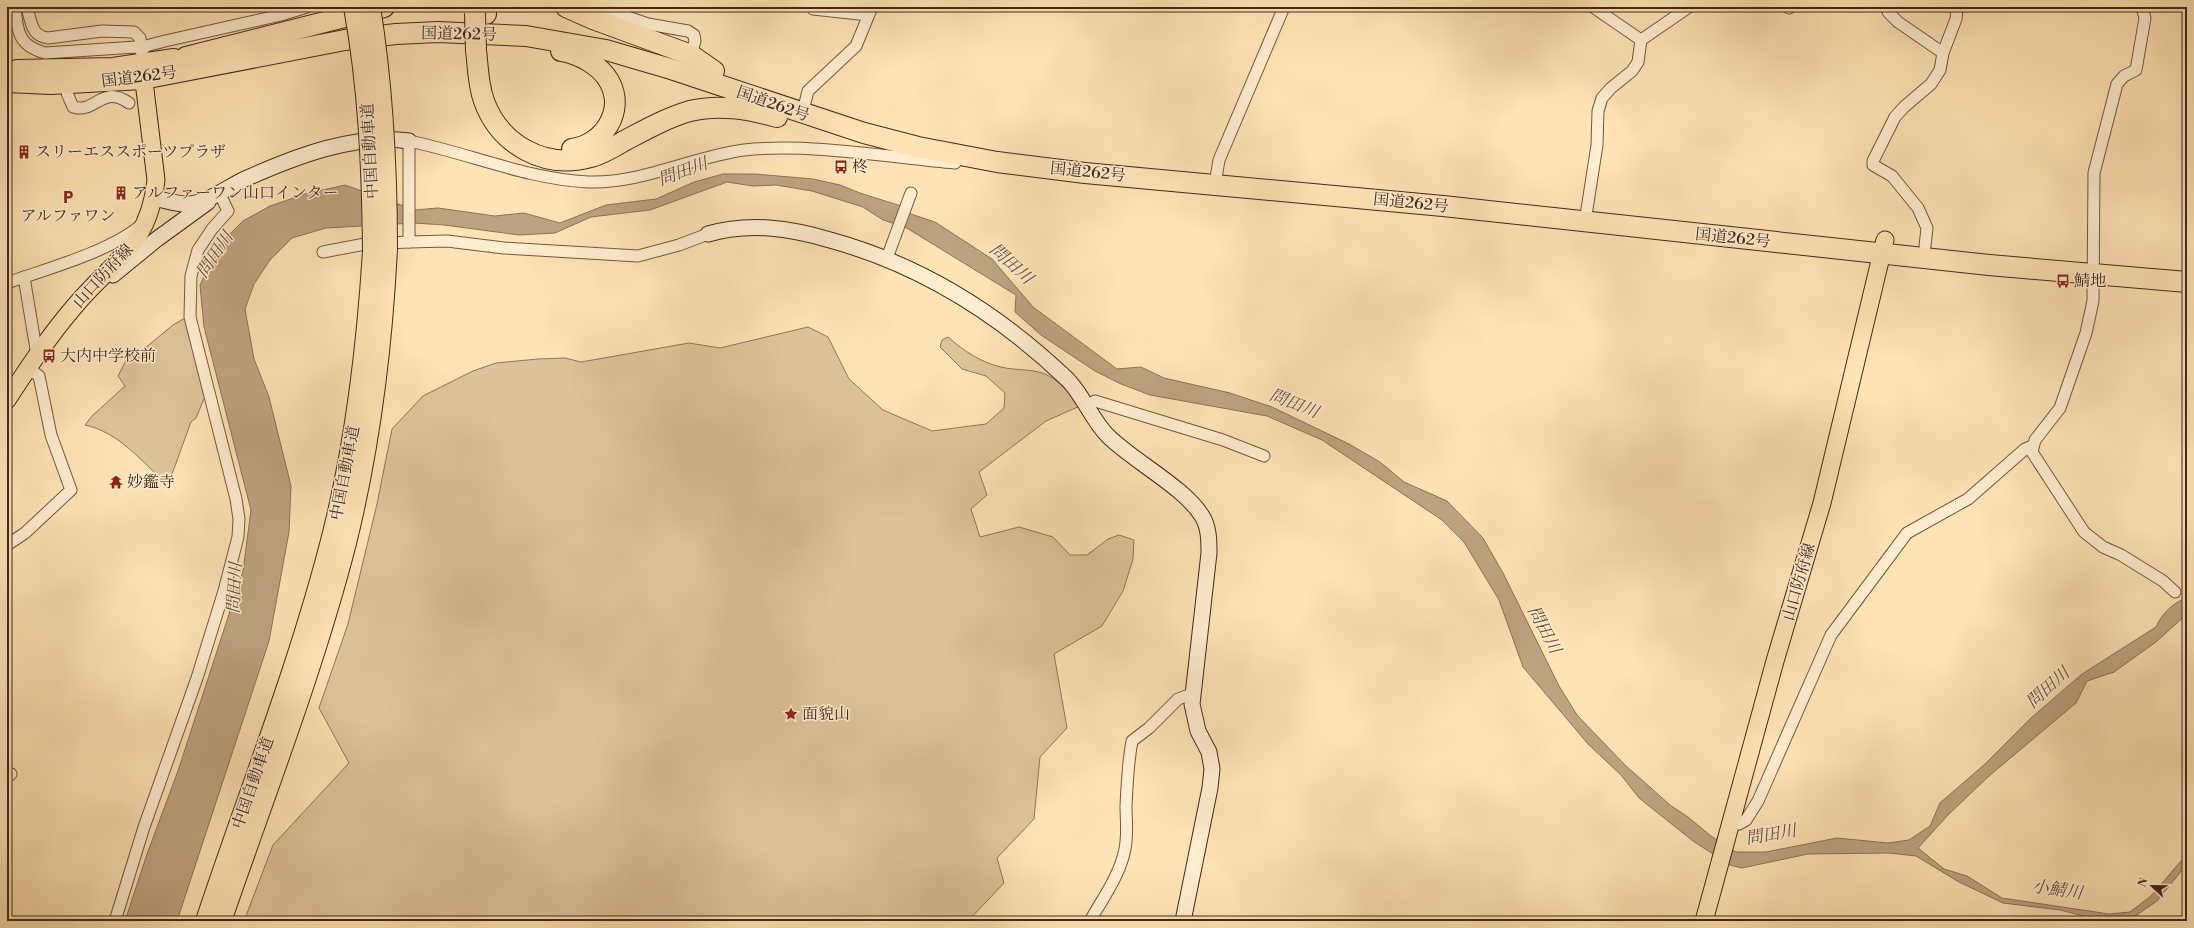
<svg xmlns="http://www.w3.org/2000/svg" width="2194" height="928" font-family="'Libre Bodoni','Noto Serif JP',serif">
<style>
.green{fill:#dec39a;stroke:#90755a}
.water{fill:#bea380;stroke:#8d7157}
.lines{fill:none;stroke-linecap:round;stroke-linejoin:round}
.street-casing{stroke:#725640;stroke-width:13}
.secondary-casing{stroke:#43271a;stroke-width:17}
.primary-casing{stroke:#43271a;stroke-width:19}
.highway-casing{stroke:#43271a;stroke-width:22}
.street{stroke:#feedce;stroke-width:11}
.secondary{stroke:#feedce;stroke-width:15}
.primary{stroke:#fee3b4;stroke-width:17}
.highway{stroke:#fee3b4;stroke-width:20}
.highway-bridge-casing{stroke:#43271a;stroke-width:22;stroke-linecap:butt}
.highway-bridge{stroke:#fee3b4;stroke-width:20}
.labels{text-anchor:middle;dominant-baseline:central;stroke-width:3;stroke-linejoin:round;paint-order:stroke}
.street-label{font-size:16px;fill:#43271a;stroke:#feedce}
.poi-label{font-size:16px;fill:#43271a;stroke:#feedce;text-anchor:start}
.water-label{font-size:17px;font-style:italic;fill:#684c39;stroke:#feedce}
</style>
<rect width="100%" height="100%" fill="#fee3b4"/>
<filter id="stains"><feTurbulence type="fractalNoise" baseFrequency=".005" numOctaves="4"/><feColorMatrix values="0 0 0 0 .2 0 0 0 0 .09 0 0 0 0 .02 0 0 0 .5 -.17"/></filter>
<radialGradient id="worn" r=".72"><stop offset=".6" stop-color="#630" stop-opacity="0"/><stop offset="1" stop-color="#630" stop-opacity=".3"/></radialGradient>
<g class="green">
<path d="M187 317 206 394 196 418 191 422 168 485C143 463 119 432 85 425L92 416 125 386 118 376 132 349 139 353 173 325Z"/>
<path d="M808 327 828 337 849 379 883 410 932 431 986 424 1004 408 1005 393 986 376 962 369 940 347 942 340 948 337C964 351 980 362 1001 367 1016 371 1035 368 1049 376 1062 383 1070 395 1080 406L1046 421 979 472 987 495 971 509 980 537 1019 527 1053 537 1070 555H1087L1108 539 1119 535 1134 540 1133 559 1123 591 1102 626 1054 654 1067 728 1040 757 1034 819 997 858 1004 883 968 921H244L273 845 349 763 319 708 348 624 377 504 392 429 423 396 473 371 496 363 538 359 565 358 581 362 689 343 720 348Z"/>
</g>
<path class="water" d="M723 174H755L813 179 840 185 860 193 901 206 908 213 935 222 992 259 1033 307 1117 369 1141 367 1164 378 1230 393 1272 407 1349 444 1380 462 1404 482 1447 501 1483 538 1503 573 1559 686 1577 715 1625 765 1670 805 1688 817 1711 836 1736 852H1766L1837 838 1888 843 1909 840 1930 826 1940 803 1985 764 2031 718 2082 674 2156 627C2161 615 2173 602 2187 598V614L2156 642 2114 672 2087 681 2076 703 1989 776 1948 815 1918 848 1944 869 1967 876 2002 898 2109 914 2130 912 2151 896 2187 854V864L2157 901 2131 919 2091 918 2060 910 2003 903 1959 882 1916 856 1889 853 1808 854 1742 868 1730 865 1693 841 1639 798 1621 775 1588 744 1523 667 1499 600 1464 542 1442 520 1322 440 1267 416 1150 395 1121 384 1095 371 1041 335 1015 312 1016 295 905 227 883 220 863 207 812 191 776 185 753 186 727 182 650 210 591 217 555 233 519 235 444 225 414 223 326 228 292 238 270 260 254 284 245 309 254 359 269 397 291 486 289 532 269 641 177 921H125L147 854 178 771 243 571 251 510 204 327 200 285 219 245 243 221 270 206 305 194 345 185 415 210 438 208 495 216 524 213 560 223 606 205 656 199 694 182Z"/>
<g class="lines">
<g class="street-casing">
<g id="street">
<path d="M15 7C17 32 19 46 45 53L136 47 142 50"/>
<path d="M27 7C31 21 31 36 48 38L102 31 134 32 140 38 142 54"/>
<polyline points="598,7 648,24 688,31 694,35 695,41 690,59"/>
<polyline points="1593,7 1641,40"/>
<polyline points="1787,7 1789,8"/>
<polyline points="2142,7 2145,18 2136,70 2124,76 2117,84 2094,173 2093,301 2086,333 2060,408 2035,440 2032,452 2084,532 2103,547 2121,555 2163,581 2175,592"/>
<polyline points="813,9 868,15"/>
<polyline points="1888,12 1898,22 1943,53"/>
<polyline points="142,50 146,46 165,41 281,15 307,7"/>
<path d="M67 93 73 107C96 114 101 84 129 103"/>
<polyline points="805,103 808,91 856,46 872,7"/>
<polyline points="1215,184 1219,160 1284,7"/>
<polyline points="1585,222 1597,145 1598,111 1602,98 1611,88 1632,71 1638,62 1641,40 1689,7"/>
<path d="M708 234 679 245 638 256 504 248 447 241 409 242V141C468 153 527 179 588 182 642 184 691 157 744 150 809 143 889 157 955 163"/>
<polyline points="1925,246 1927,228 1918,208 1892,176 1873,165 1873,161 1895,117 1904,107 1931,84 1940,70 1943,53 1956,19 1957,7"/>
<polyline points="323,252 365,244 409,242"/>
<polyline points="887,258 911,193"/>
<polyline points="24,277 37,355"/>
<path d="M7 283C46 269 109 252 140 226"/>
<polyline points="1088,405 1095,401 1223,440 1264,456"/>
<polyline points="7,545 25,533 71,490 51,435 39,376 28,368"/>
<polyline points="7,777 11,774"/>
<polyline points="1731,820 1739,824 1746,820 1758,801 1831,635 1907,533 1968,499 2025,449 2032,446"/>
<polyline points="115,921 144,827 197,678 224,591 238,537 239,519 236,499 190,317 191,276 198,250 212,229 228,211 219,192"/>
<path d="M1090 921C1103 898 1120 875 1125 849 1128 834 1126 820 1126 806 1127 784 1128 762 1132 741L1149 728 1178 699 1192 694"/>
</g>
</g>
<g class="secondary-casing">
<g id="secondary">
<path d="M154 198C165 200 178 205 190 204 209 202 228 187 245 179 294 157 355 133 409 141"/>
<path d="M708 234C749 222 790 228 830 240 921 265 999 314 1067 379 1084 396 1091 419 1108 436 1133 461 1184 487 1202 516 1209 527 1209 541 1209 553L1192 704 1198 731 1209 752 1212 769 1210 788 1183 921"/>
<polyline points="113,275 157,239 208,202"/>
</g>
</g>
<g class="primary-casing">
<g id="primary">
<path d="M7 400C28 368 49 336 74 307 112 261 149 247 156 180L142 65"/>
<polyline points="1704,921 1775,661 1822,503 1885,240"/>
</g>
</g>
<g class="highway-casing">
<g id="highway">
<polyline points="566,7 593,19 691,55 714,71"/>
<polyline points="486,14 486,7"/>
<path d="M476 50C478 67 478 85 484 101 500 145 545 170 591 157 603 154 614 147 624 141 645 130 666 118 690 111 719 104 748 109 777 117"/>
<path d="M561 51C579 54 600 65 609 81 626 111 603 145 572 149"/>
<polyline points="186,57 384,7"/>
<polyline points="17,70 113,68 174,59"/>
<polyline points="7,82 51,84 143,79 345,40 396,34 438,32 526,36 606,50 671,69 864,133 918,147 997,162 1085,173 1443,206 1989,265 2187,282"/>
<path d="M206 921C248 794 299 667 332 537 356 443 367 347 373 251"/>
<path d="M221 921C264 796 313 671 346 543 370 446 382 348 387 249"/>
</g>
</g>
<use href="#street" class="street"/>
<use href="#secondary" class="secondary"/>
<use href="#primary" class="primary"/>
<use href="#highway" class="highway"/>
<g class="highway-bridge-casing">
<g id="highway-bridge">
<path d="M354 7C369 90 372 167 373 251"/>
<path d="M370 7C383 88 387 167 387 249"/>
<polyline points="475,13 476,50"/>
</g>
</g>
<use href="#highway-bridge" class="highway-bridge"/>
</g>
<defs>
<g id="building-bare" transform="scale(1.08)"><path d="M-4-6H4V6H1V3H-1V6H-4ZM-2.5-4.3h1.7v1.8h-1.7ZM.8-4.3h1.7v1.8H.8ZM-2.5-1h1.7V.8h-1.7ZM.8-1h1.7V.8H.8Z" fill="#8f2418" stroke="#feedce" stroke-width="2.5" paint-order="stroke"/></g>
<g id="bus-bare" transform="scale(1.08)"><path d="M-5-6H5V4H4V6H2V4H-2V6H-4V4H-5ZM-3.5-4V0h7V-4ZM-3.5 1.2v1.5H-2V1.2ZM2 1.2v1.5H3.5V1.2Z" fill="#8f2418" stroke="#feedce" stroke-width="2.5" paint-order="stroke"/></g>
<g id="parking-bare" transform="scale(1.08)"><path d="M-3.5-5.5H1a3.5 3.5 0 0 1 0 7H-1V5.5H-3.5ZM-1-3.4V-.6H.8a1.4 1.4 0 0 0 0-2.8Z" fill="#8f2418" stroke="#feedce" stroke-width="2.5" paint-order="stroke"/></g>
<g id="temple-bare" transform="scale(1.08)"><path d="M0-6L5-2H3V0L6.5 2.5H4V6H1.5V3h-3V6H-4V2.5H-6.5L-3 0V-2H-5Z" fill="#8f2418" stroke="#feedce" stroke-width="2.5" paint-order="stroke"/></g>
<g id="sight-bare" transform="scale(1.08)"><path d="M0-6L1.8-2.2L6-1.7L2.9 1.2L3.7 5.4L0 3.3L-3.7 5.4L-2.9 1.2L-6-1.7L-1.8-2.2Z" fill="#8f2418" stroke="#feedce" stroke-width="2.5" paint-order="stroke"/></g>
</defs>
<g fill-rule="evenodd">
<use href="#building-bare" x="24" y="152"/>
<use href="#bus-bare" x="841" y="167"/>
<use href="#building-bare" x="121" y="193"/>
<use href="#parking-bare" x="68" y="197"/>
<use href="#bus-bare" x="2063" y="281"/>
<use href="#bus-bare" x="49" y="356"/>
<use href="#temple-bare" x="116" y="482"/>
<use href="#sight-bare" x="791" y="714"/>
</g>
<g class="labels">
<g class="street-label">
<text transform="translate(459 34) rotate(1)">国道262号</text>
<text transform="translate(139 77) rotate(-7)">国道262号</text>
<text transform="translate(773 104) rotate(19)">国道262号</text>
<text transform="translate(370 151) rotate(-93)">中国自動車道</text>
<text transform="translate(1088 172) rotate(6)">国道262号</text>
<text transform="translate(1411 203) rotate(6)">国道262号</text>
<text transform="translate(1733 238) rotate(6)">国道262号</text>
<text transform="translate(103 276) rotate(-47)">山口防府線</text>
<text transform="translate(345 473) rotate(-79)">中国自動車道</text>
<text transform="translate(1799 582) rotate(-74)">山口防府線</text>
<text transform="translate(253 783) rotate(-71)">中国自動車道</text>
</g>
<g class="poi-label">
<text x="35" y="152">スリーエススポーツプラザ</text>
<text x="852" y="167">柊</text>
<text x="132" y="193">アルファーワン山口インター</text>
<text x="68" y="216" text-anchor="middle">アルファワン</text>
<text x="2074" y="281">鯖地</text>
<text x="60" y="356">大内中学校前</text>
<text x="127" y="482">妙鑑寺</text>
<text x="802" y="714">面貌山</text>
</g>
<g class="water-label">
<text transform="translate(683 172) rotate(-20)">問田川</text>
<text transform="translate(215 255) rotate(-56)">問田川</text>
<text transform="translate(1011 264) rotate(42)">問田川</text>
<text transform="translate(1294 404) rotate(22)">問田川</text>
<text transform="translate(235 588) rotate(-87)">問田川</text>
<text transform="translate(1544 630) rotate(62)">問田川</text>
<text transform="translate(2048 688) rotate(-42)">問田川</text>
<text transform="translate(1771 835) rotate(-10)">問田川</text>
<text transform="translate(2057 890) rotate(8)">小鯖川</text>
</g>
</g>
<rect width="2194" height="928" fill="none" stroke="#fee3b4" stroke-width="24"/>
<rect x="8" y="8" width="2178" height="912" fill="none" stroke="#43271a" stroke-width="2"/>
<rect x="12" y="12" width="2170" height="904" fill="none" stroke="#43271a"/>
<g transform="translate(2152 886) rotate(292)" stroke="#feedce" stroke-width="3" paint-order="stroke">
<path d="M0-3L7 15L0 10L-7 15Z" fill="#43271a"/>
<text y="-6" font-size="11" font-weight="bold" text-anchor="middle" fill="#43271a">N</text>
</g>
<rect width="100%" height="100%" filter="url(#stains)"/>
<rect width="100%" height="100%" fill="url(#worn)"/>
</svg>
